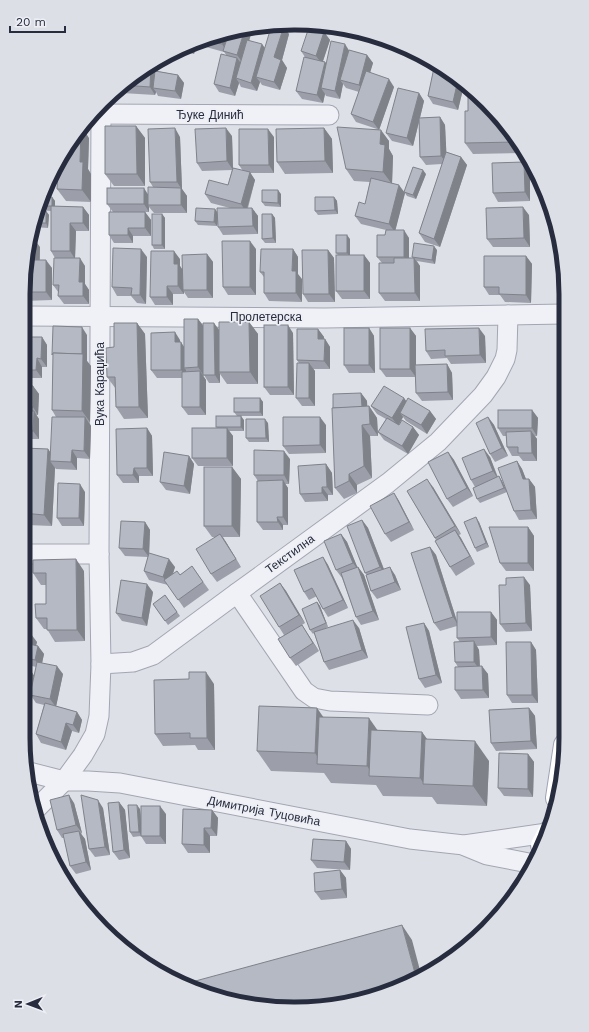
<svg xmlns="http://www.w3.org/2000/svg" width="589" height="1032" font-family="'Work Sans',sans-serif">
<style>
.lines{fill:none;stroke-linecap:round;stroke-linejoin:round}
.minor-casing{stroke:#a3a6b2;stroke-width:21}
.major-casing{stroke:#9da3b3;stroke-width:24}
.minor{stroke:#f0f1f6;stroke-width:19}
.major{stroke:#fff;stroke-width:22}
.wall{fill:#9c9fa9;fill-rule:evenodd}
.shaded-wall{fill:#7f8289}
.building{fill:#b5b9c4;stroke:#7f8289}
.labels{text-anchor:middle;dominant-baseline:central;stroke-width:3.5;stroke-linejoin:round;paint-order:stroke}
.street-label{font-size:12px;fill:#272c3e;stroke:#edeff5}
.rim{fill:none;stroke:#272c3e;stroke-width:5}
</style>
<rect width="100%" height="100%" fill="#dee0e8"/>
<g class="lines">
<g class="minor-casing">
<g id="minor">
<polyline points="92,114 329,115"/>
<polyline points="24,316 325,318 564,314"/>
<polyline points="23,554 99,554"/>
<polyline points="237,593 304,691 314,698 330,701 428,705"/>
<polyline points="101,664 99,554 101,114 102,104"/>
<polyline points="29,772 64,781 88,781 120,783 410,839 464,845 547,833"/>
<polyline points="35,810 64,781 83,755 95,734 99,716 101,664 133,662 153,655 237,593 388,483 438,442 483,395 496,377 505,359 507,350 508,315"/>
<polyline points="465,846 487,855 534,864"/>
</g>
</g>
<g class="major-casing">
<g id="major">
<polyline points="557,798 565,745"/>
<polyline points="542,845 549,832"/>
</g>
</g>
<use href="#minor" class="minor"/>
<use href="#major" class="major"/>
</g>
<g class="wall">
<polygon points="224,32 249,40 265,48 289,34 282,60 287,68 280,90 262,85 260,82 257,91 241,87 239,83 235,96 219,92 214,84 227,56 224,52 206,47 202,41"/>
<polygon points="324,32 330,40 323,61 325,62 326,63 349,50 367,55 373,63 370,72 394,87 379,130 389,141 389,149 393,156 392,183 404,192 426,174 416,199 407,196 405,193 395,230 409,238 409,258 413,258 412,257 437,250 435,264 417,261 420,266 420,301 385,301 379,293 382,263 377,257 385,235 386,230 361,224 355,216 365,204 370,182 354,181 346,169 377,129 356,122 351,114 359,92 346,88 343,84 340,99 326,96 325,94 323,103 302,99 296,91 305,57 301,51"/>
<polygon points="197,43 194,54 177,50"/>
<polygon points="158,61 157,71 178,75 184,83 181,99 158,96 156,92 155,95 122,93 119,89 129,79"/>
<polygon points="435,63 464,85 458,110 433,104 428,96"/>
<polygon points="419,93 424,101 420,118 440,117 445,125 446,152 461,157 467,165 440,247 425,242 419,233 442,164 426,165 420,157 419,122 413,146 392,141 386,133"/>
<polygon points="468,111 520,144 525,153 473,154 465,143"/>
<polygon points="136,126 145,138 145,186 114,186 105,174"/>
<polygon points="324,128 332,139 333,173 285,174 277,162"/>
<polygon points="232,136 233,168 243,171 239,165 274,137 274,173 250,173 255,180 248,208 252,208 258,216 258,234 223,235 218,227 217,220 217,226 198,225 195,221 230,208 211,203 205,194 228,185 232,170 202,171 197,163"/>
<polygon points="180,137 182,189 187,196 187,213 154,213 149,207 149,212 145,212 151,220 151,236 133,236 133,243 114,243 109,235 113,212 107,204 148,194 153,187 150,182"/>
<polygon points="89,138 88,169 91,174 91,202 66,201 57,189 58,175 54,170 59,159"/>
<polygon points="530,170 530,201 498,202 493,193"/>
<polygon points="281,194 281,207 265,206 262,202"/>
<polygon points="42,197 52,197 55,201 55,206 83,207 89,215 89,231 76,231 75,258 85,266 85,284 89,290 89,304 64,304 58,296 59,293 53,285 55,258 51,251 51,211 38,210 37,209"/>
<polygon points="334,197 337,201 338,214 318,215 315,211"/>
<polygon points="37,211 46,211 49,215 48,228 33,227"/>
<polygon points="162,214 165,218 165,249 154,249 152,245"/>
<polygon points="272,214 275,218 276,243 265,243 262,239"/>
<polygon points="529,215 530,247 493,247 487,239"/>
<polygon points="350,239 350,255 364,255 370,263 370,299 342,299 336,291 338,255 336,253"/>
<polygon points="40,247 40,260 52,268 52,300 24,301 24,277"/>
<polygon points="256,249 256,295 228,295 223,287"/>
<polygon points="293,249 298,257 298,274 302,302 269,301 264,293 264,277 260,272"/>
<polygon points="328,250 334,258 335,302 308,302 303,294"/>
<polygon points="207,254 213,262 213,298 188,298 184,292 184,294 173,294 173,305 155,305 150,297 180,259 180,266 182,269"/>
<polygon points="526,256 532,264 531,303 505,302 500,295 489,295 484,287"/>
<polygon points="147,257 146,304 137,303 131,296 117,296 112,287"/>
<polygon points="198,319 203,325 219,331 249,322 258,334 258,384 227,384 220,374 220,383 209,383 204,375 203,376 206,380 206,415 188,415 182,407 182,378 157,378 151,370 180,340 180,342 184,347"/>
<polygon points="137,323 145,334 148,418 124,419 116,407 116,389 107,377 114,347"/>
<polygon points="369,328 374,336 375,373 349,373 344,365"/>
<polygon points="410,328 416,336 416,365 447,364 452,373 453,400 422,401 416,393 416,377 386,377 380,369"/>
<polygon points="318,329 324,337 324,339 325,339 330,347 330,369 313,369 315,371 315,406 302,406 296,398 299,363 297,360"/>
<polygon points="293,333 294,395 270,395 264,387"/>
<polygon points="87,335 87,361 91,366 90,422 89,422 91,426 90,459 77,458 77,470 56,469 55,468 52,526 27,525 23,519 23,448 48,449 51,453 56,417 52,410"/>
<polygon points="485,336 486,363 451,364 447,358 431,359 426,351"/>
<polygon points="24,337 42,337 47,345 47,367 42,367 42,378 24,378 23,377"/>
<polygon points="23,385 33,386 39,394 38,415 36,415 39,419 39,439 23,439"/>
<polygon points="361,393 367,401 367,406 369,406 377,418 378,436 370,436 372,478 357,485 357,493 344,499 335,488 333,408"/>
<polygon points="260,398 263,402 263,416 237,416 234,412"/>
<polygon points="404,398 406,402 430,411 436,419 427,434 406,421 403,417 399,425 413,427 419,435 408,454 384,440 378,432 386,419 377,414 371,406"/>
<polygon points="532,410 538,418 537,436 535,436 537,439 537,461 523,461 519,456 512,456 507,447 506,436 503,436 498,428"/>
<polygon points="488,417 494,425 508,456 495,462 490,454"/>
<polygon points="244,420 244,431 229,431 233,436 233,466 198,466 192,458 217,428 216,427"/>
<polygon points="268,423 269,442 249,442 246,438"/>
<polygon points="326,425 326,453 289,454 283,446"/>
<polygon points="147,428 152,436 153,476 139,476 139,483 123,483 117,475"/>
<polygon points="448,452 454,460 473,496 453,507 447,499"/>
<polygon points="189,456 194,464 190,494 166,490 160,482"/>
<polygon points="490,457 498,477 502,481 506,490 517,461 522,469 526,479 529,479 535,487 537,519 519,520 514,511 507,492 480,503 477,499 475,487 471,480"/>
<polygon points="290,459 289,484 285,484 288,488 288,525 283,525 283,530 263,530 257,522 258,481 254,475"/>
<polygon points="326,464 332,473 333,495 328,495 328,501 305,502 300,494"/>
<polygon points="232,467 241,479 240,537 223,537 241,567 217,582 211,574 214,537 212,537 204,526"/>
<polygon points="433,487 461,534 459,535 475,564 456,576 450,567 436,540 407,491"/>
<polygon points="85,492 84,526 62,526 57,518"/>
<polygon points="394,493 399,501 414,530 391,542 385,534"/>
<polygon points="362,520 368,528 384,569 395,575 401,590 377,599 371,591 367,575 365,573"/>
<polygon points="145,522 150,530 149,554 175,567 173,574 180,575 192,566 209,590 184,608 168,585 149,580 144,571 148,557 125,556 119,548"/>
<polygon points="479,522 489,547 477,552 475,548"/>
<polygon points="528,527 534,536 534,571 506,571 500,563"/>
<polygon points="341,534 347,542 357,567 358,567 364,575 379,620 361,625 356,617 342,578 336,570"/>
<polygon points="430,547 436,555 457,621 491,612 497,620 497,645 477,646 479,650 480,666 488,674 489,698 461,699 455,690 458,667 455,662 460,642 457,638 457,626 440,631 434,623"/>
<polygon points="323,557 328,565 348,608 328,617 323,609 317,596 309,600 304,592"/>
<polygon points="84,571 85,641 55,642 47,629 44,629 36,618 46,604 46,585 41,585 33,573"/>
<polygon points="280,583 286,591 305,623 302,625 319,651 296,666 290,658 284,635 279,627"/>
<polygon points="506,585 530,585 532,631 506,632 500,624"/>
<polygon points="153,592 147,626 122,621 116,613"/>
<polygon points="165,595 180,616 168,625 153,604"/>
<polygon points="317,602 320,606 328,627 322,630 359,628 368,658 329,670 324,662 314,633 313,634 310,630"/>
<polygon points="424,623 429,631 442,683 425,688 419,679"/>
<path d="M23 632 37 642 36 646H38L44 654 42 663 63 674 56 706 77 712 82 720 79 733 72 731 66 750 41 743 36 734 44 705 36 703 32 697 29 714 23 713ZM32 666 36 667 34 676 31 671Z"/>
<polygon points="531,642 536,650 538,703 512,703 507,695"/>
<polygon points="214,684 215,750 198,750 195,745 163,746 155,734"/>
<polygon points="317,708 322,717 378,730 422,732 427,739 489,761 487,806 437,804 432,797 383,796 376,785 331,783 324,773 271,771 257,751"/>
<polygon points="529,708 535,716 537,749 496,751 491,743"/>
<polygon points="528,754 534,762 533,797 504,796 498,788"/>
<polygon points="119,802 125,810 130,858 119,860 113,852"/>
<polygon points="74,803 82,833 81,834 85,839 91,870 76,874 70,866 64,838 62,838 57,830"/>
<polygon points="103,808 110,855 95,857 89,849"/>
<polygon points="140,809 141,816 166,814 166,844 146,844 141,836 133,837 130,832"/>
<polygon points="212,810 218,818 217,836 210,836 210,853 188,853 182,844"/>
<polygon points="346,841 351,849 350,870 317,868 311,860"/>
<polygon points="340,870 346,878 347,898 321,900 315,892"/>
</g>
<g class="shaded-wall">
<polygon points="284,26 289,34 282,60 287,68 280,90 274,82 274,57"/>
<polygon points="253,27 243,63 237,55 245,29"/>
<polygon points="233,31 227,52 222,44 225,32"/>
<polygon points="324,32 330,40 322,64 316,56"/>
<polygon points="197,43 194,54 188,46"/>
<polygon points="262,44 268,52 256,77 260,82 257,91 251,83"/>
<polygon points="345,44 350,52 340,80 343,84 340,99 335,91"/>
<polygon points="367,55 373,63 364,93 359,85"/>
<polygon points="237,58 243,66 236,78 239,83 235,96 230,88"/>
<polygon points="158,61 156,88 153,88 156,92 155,95 150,87 151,65"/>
<polygon points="325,62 330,70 321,88 325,94 323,103 317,95"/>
<polygon points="178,75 184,83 181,99 175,91"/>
<polygon points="389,79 394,87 379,130 373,122"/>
<polygon points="458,80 464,85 458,110 453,102"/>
<polygon points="419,93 424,101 413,146 407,138"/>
<polygon points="440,117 445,125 447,164 441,156"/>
<polygon points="136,126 145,138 145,186 137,174"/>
<polygon points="82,127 89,138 88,169 91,174 91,202 82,190 80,162 81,129"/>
<polygon points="175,128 180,137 182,189 187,196 187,213 181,205 181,188 177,182"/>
<polygon points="226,128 232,136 233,170 227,161"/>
<polygon points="324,128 332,139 333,173 325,161"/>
<polygon points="268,129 274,137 274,173 269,165"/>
<polygon points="381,130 389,141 389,149 393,156 392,184 383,172 380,144"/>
<polygon points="517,139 520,144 525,153 517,142"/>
<polygon points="461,157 467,165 440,247 434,239"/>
<polygon points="524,162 530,170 530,201 525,192"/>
<polygon points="423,170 426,174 416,199 413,195"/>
<polygon points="250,172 255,180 246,212 241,204"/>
<polygon points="399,185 405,193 395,232 389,224"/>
<polygon points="144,188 149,196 148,205 149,207 149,212 144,204"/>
<polygon points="278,190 281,194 281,207 278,203"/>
<polygon points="52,197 55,201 55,211 52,207"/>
<polygon points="334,197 337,201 338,214 335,210"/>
<polygon points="83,207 89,215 89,231 83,223"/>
<polygon points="523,207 529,215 530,247 524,238"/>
<polygon points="252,208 258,216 258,234 253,226"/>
<polygon points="215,209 218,213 217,226 214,222"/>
<polygon points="46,211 49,215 48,228 46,223"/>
<polygon points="145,212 151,220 151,236 145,228"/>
<polygon points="162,214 165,218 165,249 162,245"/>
<polygon points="272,214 275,218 276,243 273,238"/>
<polygon points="70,223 76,231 75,259 70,251"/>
<polygon points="128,228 133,236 133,243 128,235"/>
<polygon points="404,230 409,238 409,265 404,257"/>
<polygon points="347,235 350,239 350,257 347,253"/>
<polygon points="34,239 40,247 39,268 34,260"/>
<polygon points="250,241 256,249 256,295 250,287"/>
<polygon points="434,246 437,250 435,264 432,260"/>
<polygon points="141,249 147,257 146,304 140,295"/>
<polygon points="293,249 298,257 298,274 302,279 302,302 296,293 292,271"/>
<polygon points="328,250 334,258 335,302 329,294"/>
<polygon points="174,251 180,259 180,266 184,272 183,290 184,292 184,294 178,286 174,264"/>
<polygon points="207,254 213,262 213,298 207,290"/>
<polygon points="364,255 370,263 370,299 364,291"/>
<polygon points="526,256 532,264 531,303 526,295"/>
<polygon points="80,258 85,266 85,284 89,290 89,304 83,296 79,282"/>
<polygon points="414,258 420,266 420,301 415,293"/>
<polygon points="46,260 52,268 52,300 46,292"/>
<polygon points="167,286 173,294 173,305 167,297"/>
<polygon points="198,319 204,327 204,376 198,367"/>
<polygon points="249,322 258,334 258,384 250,372"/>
<polygon points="137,323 145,334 148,418 139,407"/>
<polygon points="214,323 220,331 219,372 220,374 220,383 215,375"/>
<polygon points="288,325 293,333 294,395 288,387"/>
<polygon points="82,327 87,335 87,361 91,366 90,422 82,411"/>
<polygon points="369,328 374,336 375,373 369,365"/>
<polygon points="410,328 416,336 416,377 410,369"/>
<polygon points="479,328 485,336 486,363 480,355"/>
<polygon points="318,329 324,337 324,347 318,339"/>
<polygon points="175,332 180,340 180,350 175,342"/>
<polygon points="42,337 47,345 47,367 41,359"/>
<polygon points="325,339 330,347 330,369 324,361"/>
<polygon points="181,342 186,350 184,368 186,370 186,378 181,370"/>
<polygon points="37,358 42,367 42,378 36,370"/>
<polygon points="309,363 315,371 315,406 309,398"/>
<polygon points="447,364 452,373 453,400 448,392"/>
<polygon points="200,371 206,380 206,415 200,407"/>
<polygon points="33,386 39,394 38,415 33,407"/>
<polygon points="361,393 367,401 368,416 362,408"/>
<polygon points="260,398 263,402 263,416 260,412"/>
<polygon points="404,398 410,406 400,413 403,417 398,426 392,418"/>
<polygon points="369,406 377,418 378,436 370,424"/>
<polygon points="532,410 538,418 537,436 532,428"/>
<polygon points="34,411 39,419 39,439 33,431"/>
<polygon points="430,411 436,419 427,434 421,425"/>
<polygon points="241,416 244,420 244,431 241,427"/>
<polygon points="85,417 91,426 90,459 84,451"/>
<polygon points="320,417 326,425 326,453 320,445"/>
<polygon points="488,417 494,425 508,456 502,448"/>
<polygon points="265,419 268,423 269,442 266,438"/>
<polygon points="362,425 370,436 372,478 364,466"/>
<polygon points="413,427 419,435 408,454 402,446"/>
<polygon points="147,428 152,436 153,476 147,468"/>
<polygon points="227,428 233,436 233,466 227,458"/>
<polygon points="531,431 537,439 537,461 532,453"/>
<polygon points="48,449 56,461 50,461 55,468 52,526 44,515"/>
<polygon points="484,449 490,457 498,479 493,471"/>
<polygon points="72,450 77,458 77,470 71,462"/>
<polygon points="284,451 290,459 289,484 284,475"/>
<polygon points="448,452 454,460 473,496 467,488"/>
<polygon points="189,456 194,464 190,494 184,486"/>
<polygon points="517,461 522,469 529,487 523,479"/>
<polygon points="326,464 332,473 333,495 327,487"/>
<polygon points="232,467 241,479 240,537 232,526"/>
<polygon points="134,468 139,476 139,483 133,475"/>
<polygon points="349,474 357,485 357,493 349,481"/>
<polygon points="499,476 502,481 507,492 504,488"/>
<polygon points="427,479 433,487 461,534 455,526"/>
<polygon points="529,479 535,487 537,519 531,510"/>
<polygon points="283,480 288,488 288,525 283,517"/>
<polygon points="80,484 85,492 84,526 79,518"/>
<polygon points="322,487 328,495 328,501 322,493"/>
<polygon points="394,493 399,501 414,530 409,522"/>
<polygon points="277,517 283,525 283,530 278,522"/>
<polygon points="476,517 479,522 489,547 486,543"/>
<polygon points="362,520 368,528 386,575 380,567"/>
<polygon points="145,522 150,530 149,557 143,549"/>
<polygon points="528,527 534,536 534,571 528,563"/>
<polygon points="455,530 461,538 475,564 470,556"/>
<polygon points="220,534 226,542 241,567 236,559"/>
<polygon points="341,534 347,542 359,571 353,563"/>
<polygon points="430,547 436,555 458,625 453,617"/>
<polygon points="323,557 328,565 348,608 343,600"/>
<polygon points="76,559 84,571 85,641 77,630"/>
<polygon points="169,559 175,567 169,585 163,577"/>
<polygon points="358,567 364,575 379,620 373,611"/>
<polygon points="390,567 395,575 401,590 395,582"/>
<polygon points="524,577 530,585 532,631 526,623"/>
<polygon points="280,583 286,591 305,623 299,615"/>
<polygon points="147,584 153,592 147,626 142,618"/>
<polygon points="317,602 320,606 328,627 326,623"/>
<polygon points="491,612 497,620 497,645 491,637"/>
<polygon points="353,620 359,628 368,658 362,650"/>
<polygon points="424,623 429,631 442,683 436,675"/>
<polygon points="302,625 307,633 319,651 313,643"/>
<polygon points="31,634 37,642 34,652 29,644"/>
<polygon points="474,641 479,650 480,670 474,662"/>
<polygon points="531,642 536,650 538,703 532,695"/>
<polygon points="38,646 44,654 41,668 35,660"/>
<polygon points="26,658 32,666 31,671 35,677 30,695 32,697 29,714 23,706 29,671 25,665"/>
<polygon points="57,666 63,674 56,707 50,699"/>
<polygon points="482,666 488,674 489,698 483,690"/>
<polygon points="206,672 214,684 215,750 207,738"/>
<polygon points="317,708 331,728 322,764 315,753"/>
<polygon points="529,708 535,716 537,749 531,741"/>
<polygon points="77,712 82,720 79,733 73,725"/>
<polygon points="369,718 383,738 374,776 367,766"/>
<polygon points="66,723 72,731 66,750 61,742"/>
<polygon points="422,732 436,752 424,784 420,778"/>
<polygon points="475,741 489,761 487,806 473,786"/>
<polygon points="528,754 534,762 533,797 528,789"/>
<polygon points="69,795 74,803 82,833 76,825"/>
<polygon points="98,800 103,808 110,855 105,847"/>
<polygon points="119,802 125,810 130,858 124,850"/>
<polygon points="137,805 140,809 142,836 139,832"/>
<polygon points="160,806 166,814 166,844 160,836"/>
<polygon points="212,810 218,818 217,836 211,828"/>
<polygon points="36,816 47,830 53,854 40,830"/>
<polygon points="204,828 210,836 210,853 204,845"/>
<polygon points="79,831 85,839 91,870 86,862"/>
<polygon points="346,841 351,849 350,870 344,862"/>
<polygon points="340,870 346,878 347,898 342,889"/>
<polygon points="402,925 412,940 421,974 416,977"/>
</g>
<g class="building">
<polygon points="272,24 276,24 284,26 274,57 281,60 274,82 256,77"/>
<polygon points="309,27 324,32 316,56 301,51"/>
<polygon points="245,29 237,55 223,51 229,32"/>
<polygon points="225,32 222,44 204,40 224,32"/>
<polygon points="247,40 262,44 251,83 236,78"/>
<polygon points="331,41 345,44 335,91 321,88"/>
<polygon points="349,50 367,55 359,85 340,80"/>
<polygon points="221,54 237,58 230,88 214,84"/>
<polygon points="304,57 325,62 317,95 296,91"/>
<polygon points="435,63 458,80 453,102 428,96"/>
<polygon points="151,65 150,87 123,85 129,79"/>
<polygon points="155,71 178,75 175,91 153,88"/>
<polygon points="366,71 389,79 373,122 351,114"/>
<polygon points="398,88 419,93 407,138 386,133"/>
<polygon points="468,89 469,89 486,102 517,139 517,142 465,143 465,111 468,111"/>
<polygon points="440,117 441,156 420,157 419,118"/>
<polygon points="105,126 136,126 137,174 105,174"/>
<polygon points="337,127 381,130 380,144 385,145 383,172 346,169"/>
<polygon points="175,128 177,182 150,182 148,129"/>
<polygon points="226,128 227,161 197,163 195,129"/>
<polygon points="324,128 325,161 277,162 276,129"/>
<polygon points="81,129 80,162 83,162 82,190 57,189 58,166 56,166 59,159"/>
<polygon points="239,129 268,129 269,165 239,165"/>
<polygon points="446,152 461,157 434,239 419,233"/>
<polygon points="524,162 525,192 493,193 492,163"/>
<polygon points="413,167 423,170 413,195 404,192"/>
<polygon points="233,168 250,172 241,204 205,194 209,180 228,185"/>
<polygon points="371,178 399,185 389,224 355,216 359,202 365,204"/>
<polygon points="148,187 181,188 181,205 148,205"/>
<rect x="107" y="188" width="37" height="16"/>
<polygon points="262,190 278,190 278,203 262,202"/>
<polygon points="42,197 52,197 52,206 38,206"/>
<polygon points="315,197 334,197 335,210 315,211"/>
<polygon points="51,206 83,207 83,223 70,223 70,251 51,251"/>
<polygon points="523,207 524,238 487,239 486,208"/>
<polygon points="196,208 215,209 214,222 195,221"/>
<polygon points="217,208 252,208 253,226 218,227"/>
<polygon points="37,211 46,211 46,223 34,223"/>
<polygon points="109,212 145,212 145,228 128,228 128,235 109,235"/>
<rect x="152" y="214" width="10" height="31"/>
<polygon points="262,214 272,214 273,238 262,239"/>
<polygon points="386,230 404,230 404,257 377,257 377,235 385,235"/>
<rect x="336" y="235" width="11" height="18"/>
<polygon points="31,239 34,239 34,260 46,260 46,292 24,292 24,277"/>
<polygon points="222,241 250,241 250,287 223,287"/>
<polygon points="414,243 434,246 432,260 412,257"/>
<polygon points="113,248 141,249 140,295 131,295 132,288 112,287"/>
<polygon points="261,249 293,249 292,271 296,271 296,293 264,293 264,272 260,272"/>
<polygon points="302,250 328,250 329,294 303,294"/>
<polygon points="151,251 174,251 174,264 178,264 178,286 167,286 167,297 150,297"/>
<polygon points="207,254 207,290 183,290 182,255"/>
<rect x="336" y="255" width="28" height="36"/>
<polygon points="484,256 526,256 526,295 499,294 499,287 484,287"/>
<polygon points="54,258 80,258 79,282 83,282 83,296 58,296 59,285 53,285"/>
<polygon points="394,258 414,258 415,293 379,293 379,263 394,263"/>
<polygon points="184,319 198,319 198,367 184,368"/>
<polygon points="219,322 249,322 250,372 219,372"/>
<polygon points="114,323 137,323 139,407 116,407 115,377 107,377 106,348 114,347"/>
<polygon points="203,323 214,323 215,375 203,375"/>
<rect x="264" y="325" width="24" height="62"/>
<polygon points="53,326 82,327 82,354 53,353 52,355"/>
<rect x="344" y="328" width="25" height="37"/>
<rect x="380" y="328" width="30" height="41"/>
<polygon points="479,328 480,355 445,356 445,350 426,351 425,329"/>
<polygon points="297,329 318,329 318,339 325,339 324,361 297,360"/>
<polygon points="175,332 175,342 181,342 181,370 151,370 151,333"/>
<polygon points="24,337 42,337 41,359 37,358 36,370 23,370"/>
<polygon points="53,353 83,354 82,411 52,410"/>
<polygon points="297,363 309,363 309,398 296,398"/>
<polygon points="447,364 448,392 416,393 415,365"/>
<polygon points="200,371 200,407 182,407 182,372"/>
<polygon points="23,385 33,386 33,407 23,407"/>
<polygon points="384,386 404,398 392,418 371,406"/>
<polygon points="361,393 362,407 333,408 333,394"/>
<rect x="234" y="398" width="26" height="14"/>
<polygon points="408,398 430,411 421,425 400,413"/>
<polygon points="369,406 370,424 362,425 364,466 349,474 349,481 335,488 332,408"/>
<rect x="498" y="410" width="34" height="18"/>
<polygon points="23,411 34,411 33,431 23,431"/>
<rect x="216" y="416" width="25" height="11"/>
<polygon points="52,417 85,417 84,451 72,450 71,462 50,461"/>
<polygon points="283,417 320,417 320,445 283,446"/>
<polygon points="488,417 502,448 490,454 476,423"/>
<polygon points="387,418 399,425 402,420 413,427 402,446 378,432"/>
<polygon points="246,419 265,419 266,438 246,438"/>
<polygon points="147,428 147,468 134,468 133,475 117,475 116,429"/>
<rect x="192" y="428" width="35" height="30"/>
<polygon points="531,431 532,453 518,453 518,447 507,447 506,432"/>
<polygon points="23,448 48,449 44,515 23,513"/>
<polygon points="484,449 493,471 471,480 462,458"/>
<polygon points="254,450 284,451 284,475 254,475"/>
<polygon points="164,452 189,456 184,486 160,482"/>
<polygon points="448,452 467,488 447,499 428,462"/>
<polygon points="517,461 523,479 529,479 531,510 514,511 498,468"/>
<polygon points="326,464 327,487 322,487 322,493 300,494 298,466"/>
<rect x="204" y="467" width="28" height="59"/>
<polygon points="499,476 504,488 477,499 473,488"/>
<polygon points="427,479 455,526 435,538 407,491"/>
<polygon points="283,480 283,517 277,517 278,522 257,522 257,481"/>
<polygon points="58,483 80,484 79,518 57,518"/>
<polygon points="394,493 409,522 385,534 370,506"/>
<polygon points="476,517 486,543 475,548 464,522"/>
<polygon points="362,520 380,567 365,573 347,526"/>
<polygon points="121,521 145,522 143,549 119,548"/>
<polygon points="489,527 528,527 528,563 500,563"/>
<polygon points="455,530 470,556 450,567 435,541"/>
<polygon points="220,534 236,559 211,574 196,549"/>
<polygon points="341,534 353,563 336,570 324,541"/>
<polygon points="430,547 453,617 434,623 411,553"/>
<polygon points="149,553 169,559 163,577 144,571"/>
<polygon points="323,557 343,600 323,609 312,588 304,592 294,570"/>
<polygon points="76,559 77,630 47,630 47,618 36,618 35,604 46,604 46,573 33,573 33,560"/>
<polygon points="192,566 203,582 178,600 164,580 177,571 180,575"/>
<polygon points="358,567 373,611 356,617 341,573"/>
<polygon points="390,567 395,582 371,591 366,575"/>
<polygon points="524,577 526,623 500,624 499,585 506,585 506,578"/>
<polygon points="121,580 147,584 142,618 116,613"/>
<polygon points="280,583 299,615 279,627 260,596"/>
<polygon points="165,595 177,612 165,621 153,604"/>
<polygon points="317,602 326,623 310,630 302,609"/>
<polygon points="457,612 491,612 491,637 457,638"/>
<polygon points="353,620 362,650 324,662 314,632"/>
<polygon points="424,623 436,675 419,679 406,627"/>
<polygon points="302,625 313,643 290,658 278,639"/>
<polygon points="23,632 31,634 29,644 38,646 35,660 26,658 25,665 23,664"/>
<polygon points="474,641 474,662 455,662 454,642"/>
<polygon points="506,642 531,642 532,695 507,695"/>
<polygon points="37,662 57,666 50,699 30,695"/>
<polygon points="482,666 483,690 455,690 455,667"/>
<polygon points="23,668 29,669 23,705"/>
<polygon points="189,672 206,672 207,738 190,738 190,733 155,734 154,680 189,679"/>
<polygon points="45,703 77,712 73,725 66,723 61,742 36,734"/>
<polygon points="259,706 317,708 315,753 257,751"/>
<polygon points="529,708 531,741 491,743 489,710"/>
<polygon points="319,717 369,718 367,766 317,764"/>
<polygon points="371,730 422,732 420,778 369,776"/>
<polygon points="425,739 475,741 473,786 423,784"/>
<polygon points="499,753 528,754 528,789 498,788"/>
<polygon points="69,795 76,825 57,830 50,800"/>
<polygon points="81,795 98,800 105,847 89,849"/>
<polygon points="119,802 124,850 113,852 108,803"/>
<polygon points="128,805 137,805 139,832 130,832"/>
<rect x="141" y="806" width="19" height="30"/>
<polygon points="183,809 212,810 211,828 204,828 204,845 182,844"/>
<polygon points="36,816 40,830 37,825"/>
<polygon points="79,831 86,862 70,866 63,834"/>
<polygon points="313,839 346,841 344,862 311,860"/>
<polygon points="340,870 342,889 315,892 314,873"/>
<polygon points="402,925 416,977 398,988 312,1008 224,1000 188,983"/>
</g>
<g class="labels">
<g class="street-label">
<text x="210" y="115">Ђуке Динић</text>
<text x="266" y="317">Пролетерска</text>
<text transform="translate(100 384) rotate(-90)">Вука Караџића</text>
<text transform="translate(290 554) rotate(-36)">Текстилна</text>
<text transform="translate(264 811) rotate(11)">Димитрија Туцовића</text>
</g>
</g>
<path d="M0 0H589V1032H0ZM294 30H295A264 264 0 0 1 559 294V738A264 264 0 0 1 295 1002H294A264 264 0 0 1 30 738V294A264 264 0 0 1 294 30Z" fill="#dddfe6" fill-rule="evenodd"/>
<path class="rim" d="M294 30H295A264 264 0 0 1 559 294V738A264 264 0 0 1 295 1002H294A264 264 0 0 1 30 738V294A264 264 0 0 1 294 30Z"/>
<g transform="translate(28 1004) rotate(269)" stroke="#edeff5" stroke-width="3" paint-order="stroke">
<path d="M0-3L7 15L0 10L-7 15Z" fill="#272c3e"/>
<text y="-6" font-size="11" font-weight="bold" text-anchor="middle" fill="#272c3e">N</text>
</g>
<path d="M10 26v6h55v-6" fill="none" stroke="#272c3e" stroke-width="2"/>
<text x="16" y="26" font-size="12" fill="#272c3e" stroke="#edeff5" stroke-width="3" paint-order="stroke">20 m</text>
</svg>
